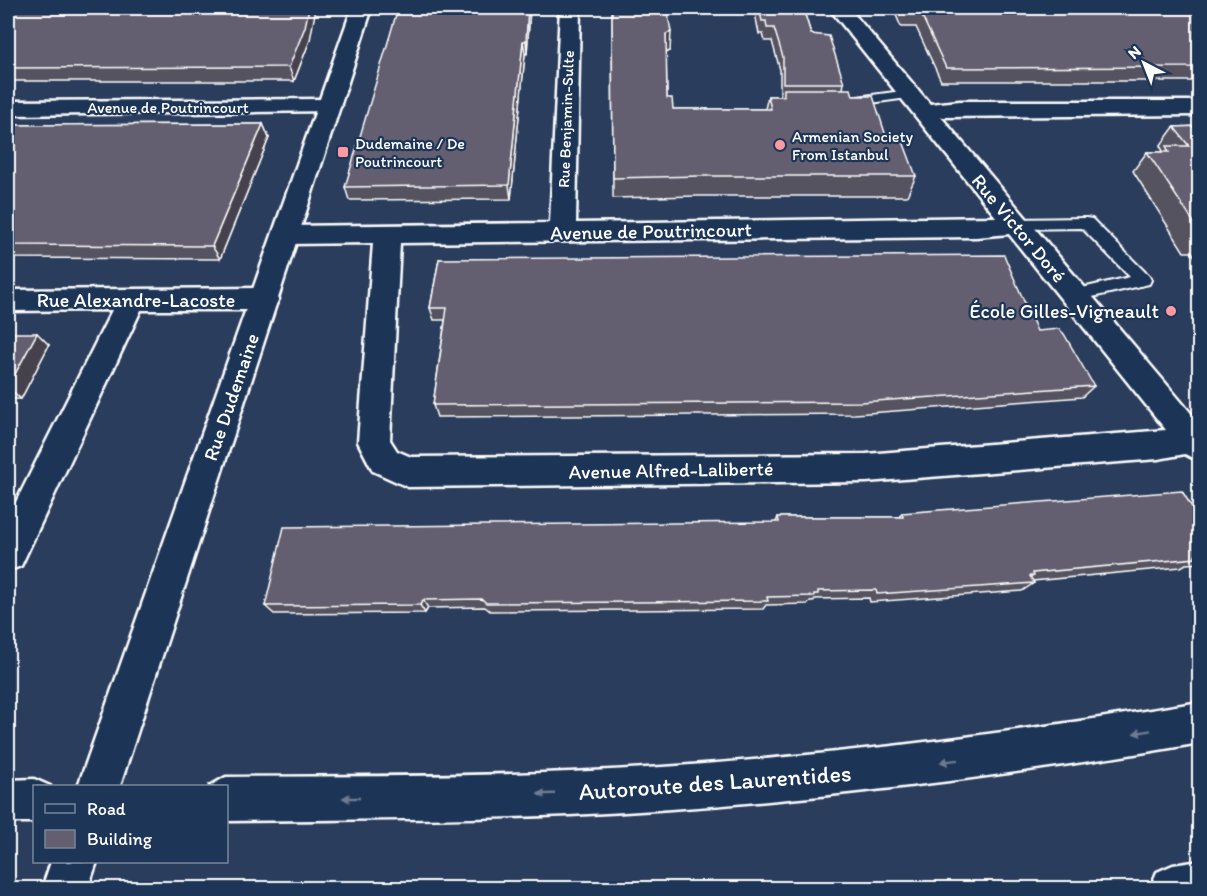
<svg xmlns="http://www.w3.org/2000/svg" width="1207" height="896" font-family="Itim,sans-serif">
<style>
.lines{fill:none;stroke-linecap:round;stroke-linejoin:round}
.lane-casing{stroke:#fff;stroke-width:4}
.street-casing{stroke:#fff;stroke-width:5}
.secondary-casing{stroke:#fff;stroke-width:5}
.highway-casing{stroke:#fff;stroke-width:5}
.lane{fill:#1d3557;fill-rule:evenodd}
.street{fill:#1d3557;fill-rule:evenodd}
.secondary{fill:#1d3557;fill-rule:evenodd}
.highway{fill:#1d3557;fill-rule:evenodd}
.wall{fill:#55525f;stroke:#fff;stroke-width:1.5}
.shaded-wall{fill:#45424e;stroke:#fff;stroke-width:1.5}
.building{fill:#635f6f;stroke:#fff;stroke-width:1.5}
.oneway{fill:#6c7c92}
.poi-dot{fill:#ff9aa2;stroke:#1d3557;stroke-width:2}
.labels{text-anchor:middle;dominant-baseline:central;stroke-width:4.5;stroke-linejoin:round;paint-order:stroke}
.far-street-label{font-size:16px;fill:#fff;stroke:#1d3557}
.far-poi-label{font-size:16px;fill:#fff;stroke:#1d3557;text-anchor:start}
.street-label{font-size:20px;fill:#fff;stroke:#1d3557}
.poi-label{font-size:20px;fill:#fff;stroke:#1d3557;text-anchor:end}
.near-street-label{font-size:24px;fill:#fff;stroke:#1d3557}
</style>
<rect width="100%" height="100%" fill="#2b3d5c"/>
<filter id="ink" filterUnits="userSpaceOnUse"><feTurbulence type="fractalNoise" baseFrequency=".0167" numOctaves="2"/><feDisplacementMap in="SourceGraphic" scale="12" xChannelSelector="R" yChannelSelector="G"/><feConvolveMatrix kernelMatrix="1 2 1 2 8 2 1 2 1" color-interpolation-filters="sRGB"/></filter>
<g filter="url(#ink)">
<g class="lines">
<g class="lane-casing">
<g id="lane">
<polygon points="910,90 917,94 915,97 849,106 842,102 849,98"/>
<polygon points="1086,218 1092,219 1149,276 1151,280 1149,284 1075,301 1069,299 1067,295 1069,291 1130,277 1082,228 1015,229 1007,224 1015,219"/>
</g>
</g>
<g class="street-casing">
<g id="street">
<path d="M560 8H580L576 223 996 217 829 8H849L930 104 960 101H1200V115L941 117 1200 424V462L1185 454 1158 459 866 482 408 487 373 471 358 442 373 243 286 244 277 242 273 235 277 228 286 226 550 223ZM1009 234 1166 430 866 454 411 457 397 451 390 440 400 243 976 237Z"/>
<polygon points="329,99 337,101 341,106 337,111 8,115 8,101"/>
<polygon points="265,288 275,292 279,299 275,306 265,310 141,310 21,566 8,571 8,518 112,310 8,311 8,290"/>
</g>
</g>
<g class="secondary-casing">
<g id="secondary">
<polygon points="352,8 372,8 120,786 78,786"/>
<polygon points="51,862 97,862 88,888 42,888"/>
</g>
</g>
<g class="highway-casing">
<g id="highway">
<path d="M1200 702V743C991 779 782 805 570 815 456 820 341 819 226 821V786H210L226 777C341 776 455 777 570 772 781 763 991 737 1200 702Z"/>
<polygon points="34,779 50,786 34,786 34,822 8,822 8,780"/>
<polygon points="1200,861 1200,888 1150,888 1157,872 1173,865"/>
</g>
</g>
<use href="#lane" class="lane"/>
<use href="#street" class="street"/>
<use href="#secondary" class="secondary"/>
<use href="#highway" class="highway"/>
</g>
<g class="wall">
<polygon points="8,8 310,40 294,81 8,81"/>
<polygon points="530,8 527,54 525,54 511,199 349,200 345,187"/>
<polygon points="612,8 670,51 666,53 667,98 673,109 765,109 768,96 780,96 780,70 772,41 765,41 763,34 759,34 754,8 803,8 811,34 844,83 843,89 853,96 886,136 916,176 907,196 697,196 613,198"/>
<polygon points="893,8 1200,8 1200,81 941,81 916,27 901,27"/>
<polygon points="263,124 269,138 220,259 8,258 8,125"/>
<polygon points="1200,126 1200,265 1192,252 1184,252 1133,171 1147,152 1162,152 1163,151 1160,146 1174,127"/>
<polygon points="439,259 1037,331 1094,386 1082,397 855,414 437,417 433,405 445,320 434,320 430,308"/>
<polygon points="8,333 49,345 21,399 8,399"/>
<polygon points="902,513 1200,520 1200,563 1186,564 1181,567 1033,581 1034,583 1022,591 870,602 869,598 815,599 813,602 810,602 808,604 766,605 763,609 490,611 485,607 428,608 425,613 274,614 265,606 776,522 778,517 899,517"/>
</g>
<g class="shaded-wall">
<polygon points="309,8 316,8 310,40 294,81 289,67"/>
<polygon points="528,8 530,8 527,54 526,41"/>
<polygon points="671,32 670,51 665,53 666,34"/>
<polygon points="523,41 525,54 511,199 509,185"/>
<polygon points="263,124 269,138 220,259 212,246"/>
<polygon points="37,333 49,345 21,399 8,387"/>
<polygon points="423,600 428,608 425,613 420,605"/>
</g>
<g class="building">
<polygon points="8,8 309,8 305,27 289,67 8,68"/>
<polygon points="398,8 528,8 526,41 523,41 509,185 345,187"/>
<polygon points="612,8 667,8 671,32 666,34 667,98 672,98 673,109 771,109 768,96 784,96 784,89 851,89 853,96 873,96 886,136 901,136 916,176 700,176 613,178"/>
<polygon points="759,8 803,8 811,34 829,36 844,83 783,83 783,57 774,28 767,28 766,21 762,21"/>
<polygon points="903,8 1200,8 1200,67 946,68 921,14 905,14"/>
<polygon points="263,124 212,246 8,245 8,125"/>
<polygon points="1200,126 1200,232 1147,152 1169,152 1166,146 1189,146 1174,127"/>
<polygon points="1004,255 1037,331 1059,329 1064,334 1094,386 861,402 433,405 447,308 430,308 439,259"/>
<polygon points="8,333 37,333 8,387"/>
<polygon points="1182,491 1200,520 1200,555 1195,556 1196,558 1033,573 1034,576 1030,576 1034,583 877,594 876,590 818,591 818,594 814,594 814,596 767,597 768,601 486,603 482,599 423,600 420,605 265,606 284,527 779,522 778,517 903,517 902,513"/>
</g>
<defs><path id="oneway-solid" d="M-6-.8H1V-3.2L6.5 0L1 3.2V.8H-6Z" transform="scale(1.5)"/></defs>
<g class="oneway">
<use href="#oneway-solid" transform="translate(1142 732) rotate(170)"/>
<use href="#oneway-solid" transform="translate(949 761) rotate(173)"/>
<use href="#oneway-solid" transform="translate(546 794) rotate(178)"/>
<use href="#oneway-solid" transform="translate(351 798) rotate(180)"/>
</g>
</g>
<g class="poi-dot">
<circle cx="780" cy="145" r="6"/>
<rect x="337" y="146" width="12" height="12" rx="3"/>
<circle cx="1171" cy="311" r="6"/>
</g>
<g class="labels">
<g class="far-street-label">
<text x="168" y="107">Avenue de Poutrincourt</text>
<text transform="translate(566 119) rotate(-88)">Rue Benjamin-Sulte</text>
</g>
<g class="far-poi-label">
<text x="792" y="136">Armenian Society<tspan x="792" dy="18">From Istanbul</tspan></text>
<text x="355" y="143">Dudemaine / De<tspan x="355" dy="18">Poutrincourt</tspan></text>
</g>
<g class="street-label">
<text transform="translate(1019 228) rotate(50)">Rue Victor Doré</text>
<text transform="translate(651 231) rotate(-1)">Avenue de Poutrincourt</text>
<text x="136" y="300">Rue Alexandre-Lacoste</text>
<text transform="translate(231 397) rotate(-71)">Rue Dudemaine</text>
<text transform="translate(671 470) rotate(-1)">Avenue Alfred-Laliberté</text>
</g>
<g class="poi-label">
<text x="1159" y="311">École Gilles-Vigneault</text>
</g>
<g class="near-street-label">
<text transform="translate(715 782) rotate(-4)">Autoroute des Laurentides</text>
</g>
</g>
<rect width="1207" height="896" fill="none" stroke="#1d3557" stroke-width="30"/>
<rect x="15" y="15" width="1177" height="866" fill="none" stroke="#fff" stroke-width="2" filter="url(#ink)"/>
<rect x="33" y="785" width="195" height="78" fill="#1d3557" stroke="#77869a" stroke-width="1.5"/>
<rect x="45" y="804" width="30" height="9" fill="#1d3557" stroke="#77869a" stroke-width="1.5"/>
<text x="87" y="815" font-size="18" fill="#ffffff">Road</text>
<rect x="45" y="830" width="30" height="18" fill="#635f6f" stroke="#77869a" stroke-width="1.5"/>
<text x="87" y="845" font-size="18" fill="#ffffff">Building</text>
<g transform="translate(1144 63) rotate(318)" stroke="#1d3557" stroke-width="4.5" paint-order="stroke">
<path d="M0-4.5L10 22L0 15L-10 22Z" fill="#ffffff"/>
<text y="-9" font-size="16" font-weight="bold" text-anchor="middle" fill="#ffffff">N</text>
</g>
</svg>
